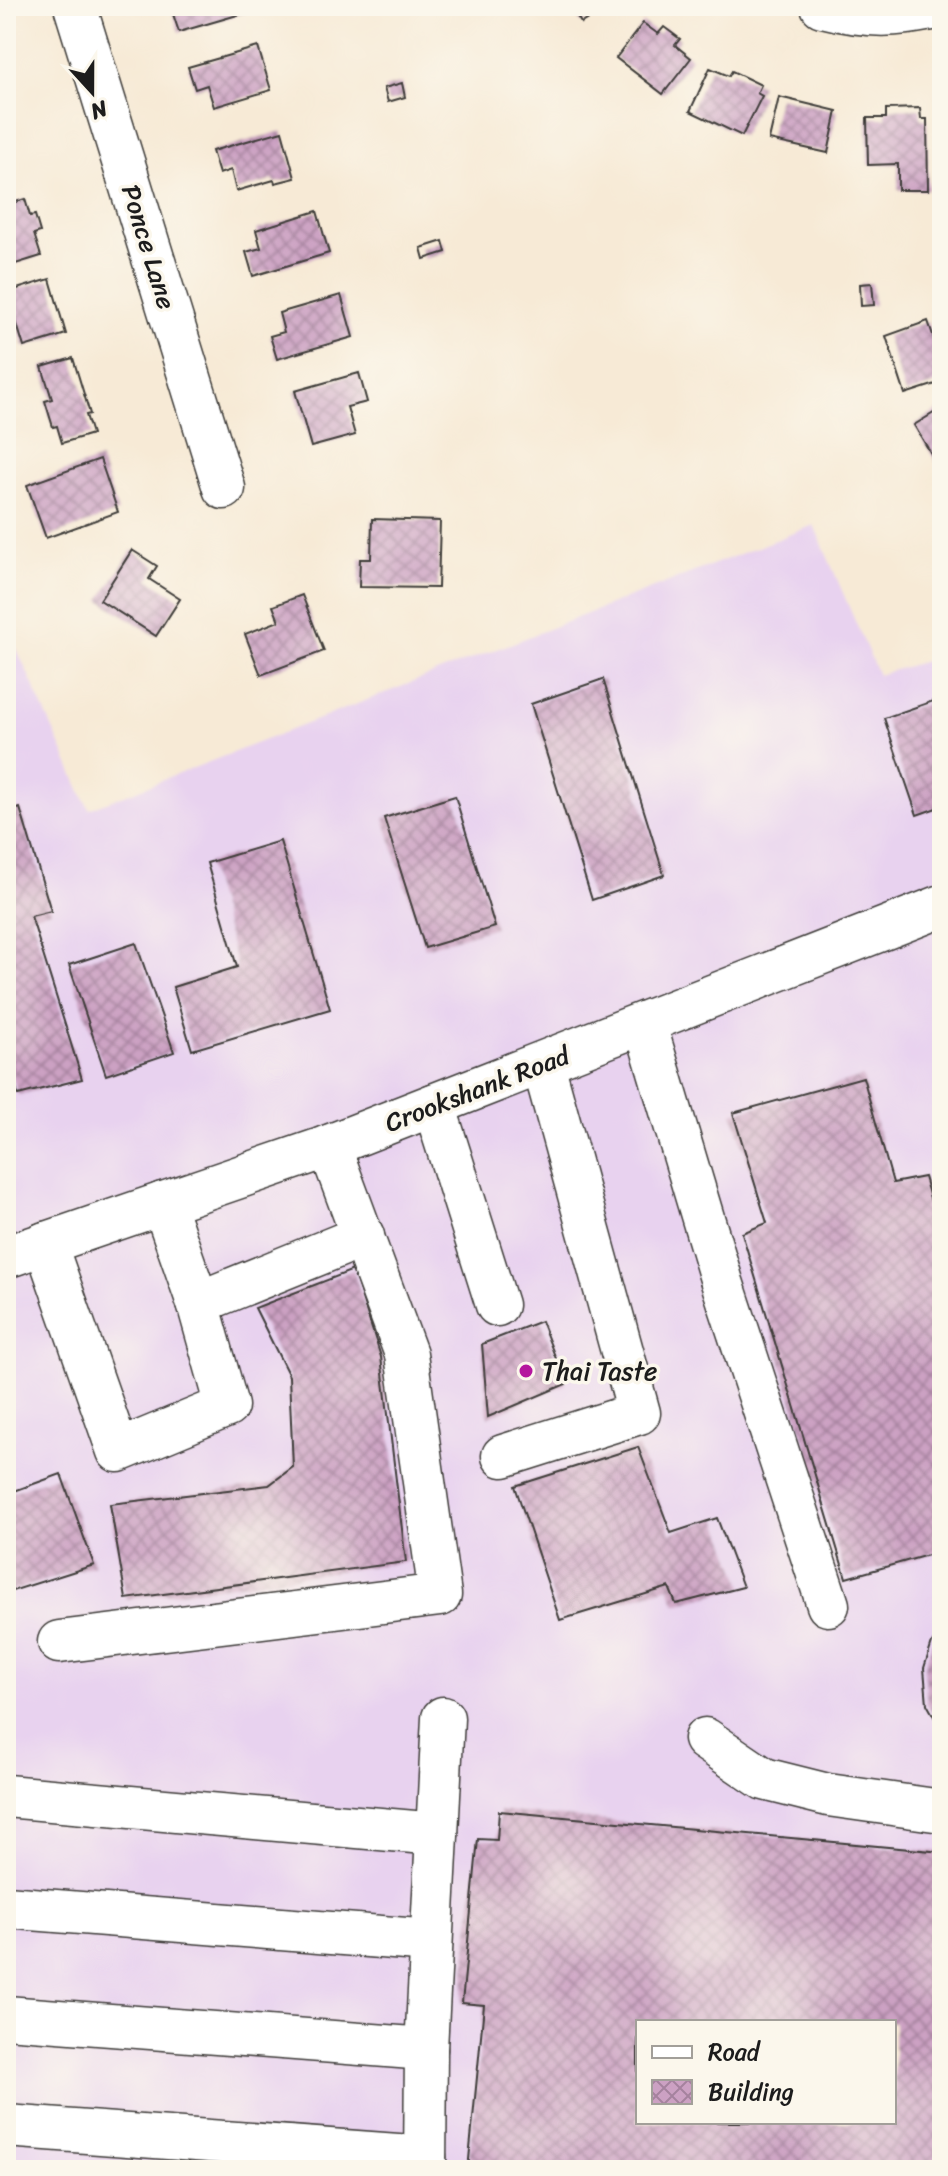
<svg xmlns="http://www.w3.org/2000/svg" width="948" height="2176" font-family="Sriracha,sans-serif">
<style>
.built{fill:#e8d2ef;fill-rule:evenodd}
.building{fill:url(#building-cross-hatch);fill-rule:evenodd}
.lines{fill:none;stroke-linecap:round;stroke-linejoin:round}
.minor-casing{stroke:#3d3b38;stroke-width:45}
.minor{stroke:#fff;stroke-width:42}
.poi-dot{fill:#b5179e;stroke:#fbf7ec;stroke-width:3}
.labels{text-anchor:middle;dominant-baseline:central;stroke-width:7;stroke-linejoin:round;paint-order:stroke}
.street-label{font-size:26px;fill:#1c1c1c;stroke:#fbf7ec}
.poi-label{font-size:26px;fill:#1c1c1c;stroke:#fbf7ec;text-anchor:start}
</style>
<defs>
<pattern id="building-cross-hatch" width="8" height="8" patternUnits="userSpaceOnUse" patternTransform="scale(2)"><rect width="8" height="8" fill="#cca1c3"/><path d="M0 0l8 8M0 8l8-8" fill="none" stroke="#a5829e"/></pattern>
</defs>
<rect width="100%" height="100%" fill="#fbf7ec"/>
<filter id="ink" filterUnits="userSpaceOnUse"><feTurbulence type="fractalNoise" baseFrequency=".0125" numOctaves="2"/><feDisplacementMap in="SourceGraphic" scale="16" xChannelSelector="R" yChannelSelector="G"/><feConvolveMatrix kernelMatrix="1 2 1 2 8 2 1 2 1" color-interpolation-filters="sRGB"/></filter>
<filter id="wash" filterUnits="userSpaceOnUse"><feTurbulence type="fractalNoise" baseFrequency=".006" numOctaves="4" result="noise"/><feDisplacementMap in="SourceGraphic" scale="32" xChannelSelector="R" yChannelSelector="G"/><feGaussianBlur stdDeviation="1.8" result="paint"/><feColorMatrix in="noise" values="0 0 0 0 0 0 0 0 0 0 0 0 0 0 0 0 0 1.4 0 .05"/><feComposite in="paint" operator="in"/></filter>
<g filter="url(#wash)">
<rect width="100%" height="100%" fill="#f7ead6"/>
<path class="built" d="M814 525 878 675 942 656V2170H6V625L89 809ZM638 2022H894V2122H638Z"/>
<g id="blocks">
<g class="building">
<polygon points="176,6 257,6 258,9 179,32 171,8"/>
<polygon points="571,6 609,6 581,23"/>
<polygon points="643,23 658,34 664,27 680,39 675,45 691,58 663,94 616,58"/>
<polygon points="258,47 271,90 214,107 207,85 195,89 188,67"/>
<polygon points="710,68 729,76 732,71 761,85 757,93 762,96 742,136 690,111"/>
<polygon points="402,83 405,97 388,102 384,88"/>
<polygon points="779,97 837,111 828,153 769,140"/>
<polygon points="920,108 921,119 927,119 928,190 898,190 898,164 868,165 867,118 886,118 886,109"/>
<polygon points="282,131 295,178 275,183 274,180 236,191 231,170 219,174 212,151"/>
<polygon points="6,144 13,166 6,168"/>
<polygon points="25,199 30,216 35,215 40,232 34,234 41,256 6,267 6,205"/>
<polygon points="317,211 329,253 253,276 246,252 261,248 256,230"/>
<polygon points="443,241 446,252 424,259 421,248"/>
<polygon points="50,279 66,334 24,347 7,292"/>
<polygon points="872,283 874,305 861,306 860,284"/>
<polygon points="341,295 353,337 277,359 270,336 284,332 279,313"/>
<polygon points="928,321 942,361 942,382 905,394 886,336"/>
<polygon points="73,358 90,414 86,415 92,434 62,443 57,426 53,427 45,401 52,399 42,367"/>
<polygon points="359,373 367,402 347,407 355,435 311,447 295,391"/>
<polygon points="942,408 942,472 914,425"/>
<polygon points="100,459 118,512 46,538 27,485"/>
<polygon points="372,519 440,521 438,588 359,587 360,559 371,559"/>
<polygon points="132,550 157,566 149,579 180,599 156,636 100,600"/>
<polygon points="302,595 324,651 261,675 245,634 279,621 273,606"/>
<polygon points="603,679 664,875 592,900 531,704"/>
<polygon points="942,698 942,806 917,815 884,718"/>
<polygon points="455,796 495,927 425,948 384,818"/>
<polygon points="20,808 51,911 31,916 82,1079 18,1095 6,1057 6,813"/>
<polygon points="280,841 330,1009 192,1050 173,987 237,967 207,863"/>
<polygon points="136,943 174,1052 106,1075 69,965"/>
<polygon points="863,1077 893,1183 924,1177 942,1239 942,1551 846,1578 742,1233 767,1223 733,1113"/>
<polygon points="353,1270 381,1357 406,1562 126,1599 110,1504 269,1485 293,1467 289,1376 255,1308"/>
<polygon points="541,1321 566,1384 488,1417 482,1344"/>
<polygon points="638,1447 671,1533 717,1518 743,1587 676,1604 669,1587 560,1620 515,1486"/>
<polygon points="61,1474 94,1565 6,1593 6,1494"/>
<polygon points="942,1630 942,1731 927,1704 924,1668 932,1643"/>
<path d="M499 1811 942 1852V2170H468L484 2005 462 2003 478 1839 497 1840ZM638 2022H894V2122H638Z"/>
</g>
</g>
</g>
<g filter="url(#ink)">
<use href="#blocks" fill-opacity="0" stroke="#3d3b38" stroke-width="2"/>
<g class="lines">
<g class="minor-casing">
<g id="minor">
<polyline points="75,6 224,488"/>
<path d="M822 6C869 18 895 17 942 7"/>
<polyline points="645,1024 722,1282 828,1605"/>
<polyline points="434,1105 497,1305"/>
<polyline points="163,1203 198,1303"/>
<polyline points="45,1243 118,1451 227,1406 198,1303 363,1236"/>
<polyline points="6,1257 321,1149 942,906"/>
<polyline points="503,1456 639,1413 543,1064"/>
<polyline points="59,1642 440,1595 406,1354 329,1146"/>
<polyline points="705,1739 764,1779 828,1795 942,1811"/>
<polyline points="6,1796 437,1834"/>
<polyline points="6,1907 431,1941"/>
<polyline points="6,2017 426,2049"/>
<polyline points="6,2126 425,2157"/>
<polyline points="425,2170 426,2049 443,1718"/>
</g>
</g>
<use href="#minor" class="minor"/>
</g>
</g>
<circle class="poi-dot" cx="526" cy="1371" r="8"/>
<g class="labels">
<g class="street-label">
<text transform="translate(149 247) rotate(73)">Ponce Lane</text>
<text transform="translate(477 1089) rotate(-21)">Crookshank Road</text>
</g>
<g class="poi-label">
<text x="542" y="1371">Thai Taste</text>
</g>
</g>
<rect width="948" height="2176" fill="none" stroke="#fbf7ec" stroke-width="32"/>
<rect x="636" y="2020" width="260" height="104" fill="#fbf7ec" stroke="#a29f99" stroke-width="2"/>
<rect x="652" y="2046" width="40" height="12" fill="#ffffff" stroke="#a29f99" stroke-width="2"/>
<text x="708" y="2060" font-size="24" fill="#1c1c1c">Road</text>
<rect x="652" y="2080" width="40" height="24" fill="url(#building-cross-hatch)" stroke="#a29f99" stroke-width="2"/>
<text x="708" y="2100" font-size="24" fill="#1c1c1c">Building</text>
<g transform="translate(92 92) rotate(159)" stroke="#fbf7ec" stroke-width="6" paint-order="stroke">
<path d="M0-6L14 30L0 20L-14 30Z" fill="#1c1c1c"/>
<text y="-12" font-size="22" font-weight="bold" text-anchor="middle" fill="#1c1c1c">N</text>
</g>
</svg>
